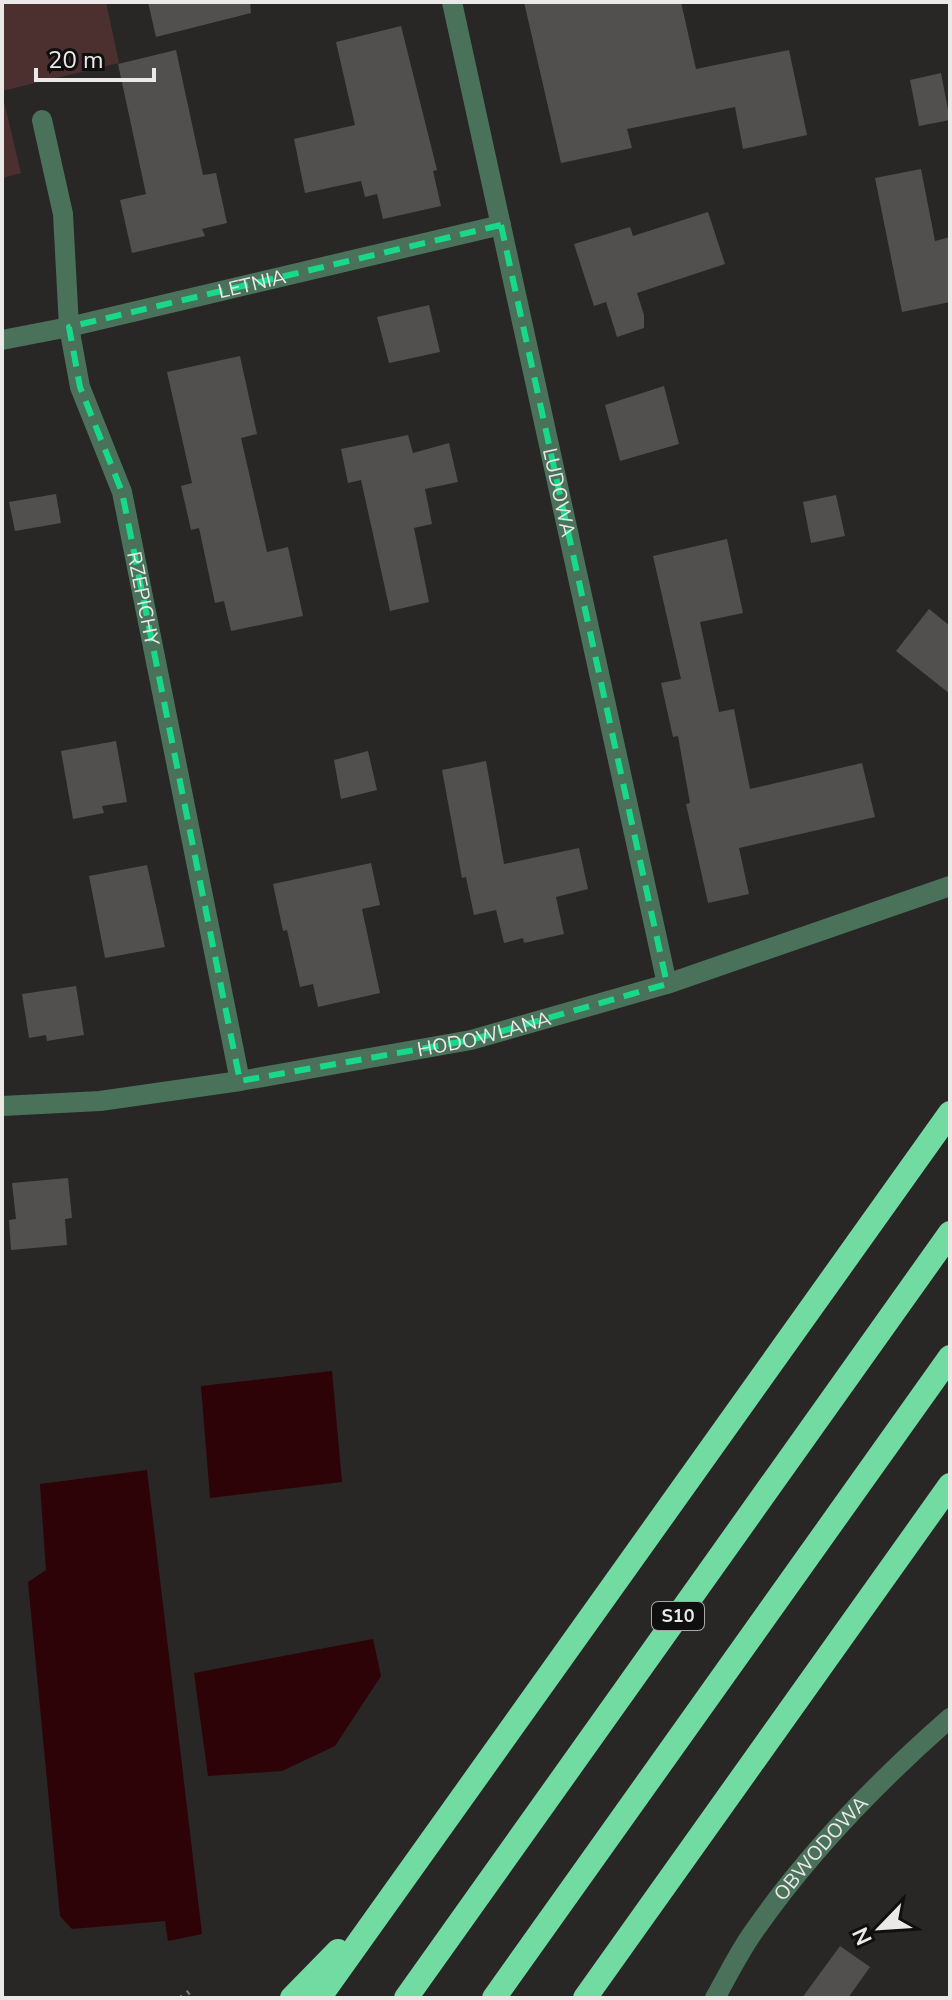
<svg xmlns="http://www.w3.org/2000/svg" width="952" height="2000" font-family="'Nunito Sans',sans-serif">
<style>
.green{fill:#4c2f2f}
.water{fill:#2d0308}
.building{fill:#524f4f}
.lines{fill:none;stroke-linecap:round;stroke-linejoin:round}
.path{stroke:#7d7b7a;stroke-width:5;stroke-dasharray:2 6;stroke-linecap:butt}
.minor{stroke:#4a725a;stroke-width:20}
.highway{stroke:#72dba1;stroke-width:24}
.marked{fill:none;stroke:#18d989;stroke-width:6;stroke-dasharray:16 10;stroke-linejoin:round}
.labels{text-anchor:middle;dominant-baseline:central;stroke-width:8;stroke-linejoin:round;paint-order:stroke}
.shield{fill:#100f0f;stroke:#a9a8a7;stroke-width:2}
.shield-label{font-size:18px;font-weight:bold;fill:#ebe9e8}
.street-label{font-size:20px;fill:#ebe9e8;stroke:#100f0f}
</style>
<rect width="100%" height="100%" fill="#292626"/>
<g class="green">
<polygon points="2,2 106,2 119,63 2,91"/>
<polygon points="2,93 21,173 2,178"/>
</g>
<g class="water">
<polygon points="332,1371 342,1482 210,1498 201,1386"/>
<polygon points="147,1470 202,1934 168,1941 165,1921 72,1929 60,1916 28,1582 46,1570 40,1484"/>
<polygon points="373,1639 381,1676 335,1746 282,1771 208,1776 194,1673"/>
</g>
<g class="building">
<polygon points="148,2 250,2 251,13 156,37"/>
<polygon points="524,2 681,2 696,69 789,50 807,135 743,149 735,107 627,129 632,148 561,163"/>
<polygon points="401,26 437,170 433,171 441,206 383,219 377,194 365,197 361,181 305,193 294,139 355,125 336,42"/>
<polygon points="176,50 203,175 216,173 227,223 202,229 205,236 132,253 120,200 146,194 118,64"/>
<polygon points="941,73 950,120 919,126 910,80"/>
<polygon points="921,169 935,241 950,237 950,302 902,312 875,178"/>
<polygon points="708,212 725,264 637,293 644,315 644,328 617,337 606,302 594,306 574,244 630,227 633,236"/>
<polygon points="429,305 440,352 389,363 377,317"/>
<polygon points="240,356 257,434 241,438 267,552 288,547 303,616 231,631 224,601 215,603 199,528 191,530 181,486 192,483 167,372"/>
<polygon points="664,386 679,444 620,461 605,405"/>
<polygon points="408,435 413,453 449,443 458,482 425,489 432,524 414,528 429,602 390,611 361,480 348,483 341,449"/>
<polygon points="56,494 61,523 15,531 9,502"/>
<polygon points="836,495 845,536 811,543 803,502"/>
<polygon points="727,539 743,613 700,622 719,712 734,709 750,789 862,763 875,817 739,848 749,894 708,903 686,804 690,803 678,736 673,737 661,683 681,679 653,556"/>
<polygon points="929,609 950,626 950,694 896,651"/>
<polygon points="116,741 127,802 102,806 104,813 73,819 61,751"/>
<polygon points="368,751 377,790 341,799 334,760"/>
<polygon points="486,761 504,864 579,848 588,889 556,897 564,934 524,943 523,938 504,943 496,910 474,915 466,877 462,878 442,770"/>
<polygon points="371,863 380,905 362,909 380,993 318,1007 313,984 300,987 287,930 283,931 273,884"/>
<polygon points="147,865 165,947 105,958 89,876"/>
<polygon points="76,986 84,1035 47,1041 46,1035 29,1038 22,994"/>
<polygon points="68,1178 72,1218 65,1219 67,1245 11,1250 9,1220 16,1219 12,1183"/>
<polygon points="840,1946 870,1967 848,1998 802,1998"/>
</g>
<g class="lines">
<polyline class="path" points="181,1998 193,1989"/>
<g class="minor">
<path id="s1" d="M452 2 667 984"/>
<path id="s2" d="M42 120 63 214 69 327 80 387 122 492 240 1081"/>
<path id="s3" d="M2 340 69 327 501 225"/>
<path id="s4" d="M2 1106 100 1101 240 1081 471 1040 667 984 950 886"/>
<path id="s5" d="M715 1998C727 1977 738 1954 752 1934 807 1854 877 1782 950 1718"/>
</g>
<g class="highway">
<polyline points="292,1998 338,1951"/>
<polyline points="319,1998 950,1113"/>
<polyline points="406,1998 950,1233"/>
<polyline points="494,1998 950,1357"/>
<polyline points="585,1998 950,1485"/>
</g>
</g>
<path class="marked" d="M501 225 667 984 471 1040 240 1081 122 492 80 387 69 327Z"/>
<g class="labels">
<rect class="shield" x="652" y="1602" width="52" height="28" rx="6"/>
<g class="shield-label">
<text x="678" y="1616">S10</text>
</g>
<g class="street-label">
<text stroke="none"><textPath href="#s3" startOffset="256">LETNIA</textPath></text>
<text stroke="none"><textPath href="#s1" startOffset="502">LUDOWA</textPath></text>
<text stroke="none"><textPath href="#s2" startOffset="492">RZEPICHY</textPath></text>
<text stroke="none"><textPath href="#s4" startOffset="488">HODOWLANA</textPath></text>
<text stroke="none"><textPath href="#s5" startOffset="184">OBWODOWA</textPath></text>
</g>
</g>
<rect width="952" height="2000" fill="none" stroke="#ebe9e8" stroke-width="8"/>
<g transform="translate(880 1928) rotate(245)" stroke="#100f0f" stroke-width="6" paint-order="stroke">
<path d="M0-6L14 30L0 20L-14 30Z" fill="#ebe9e8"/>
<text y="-12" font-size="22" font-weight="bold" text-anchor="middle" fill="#ebe9e8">N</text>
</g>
<path d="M36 68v12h118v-12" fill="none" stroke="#ebe9e8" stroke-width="4"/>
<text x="48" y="68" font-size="24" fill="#ebe9e8" stroke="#100f0f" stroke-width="6" paint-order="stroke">20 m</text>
</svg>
